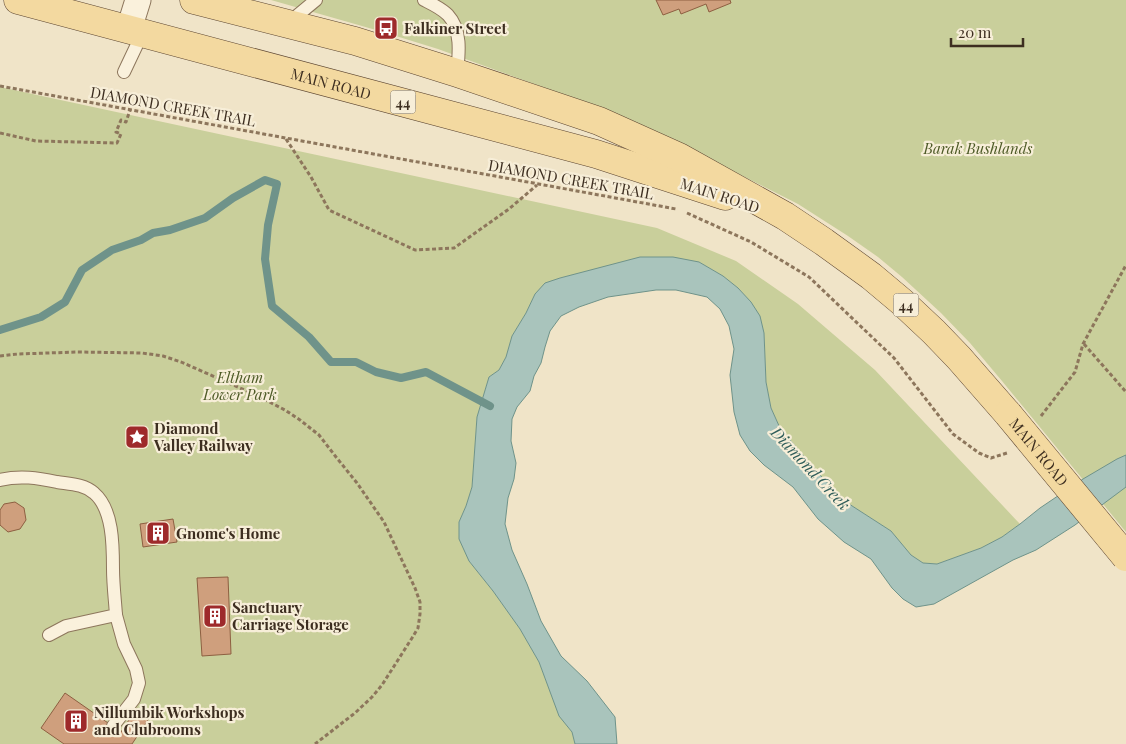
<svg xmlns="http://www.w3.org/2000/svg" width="1126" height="744" font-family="'Playfair Display',serif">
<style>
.green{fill:#c9cf9b}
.water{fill:#a9c4bc;stroke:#6f938a}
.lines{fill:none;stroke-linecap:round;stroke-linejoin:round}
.stream{stroke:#6f938a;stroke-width:8}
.building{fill:#cf9f7d;stroke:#8d5f41}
.lane-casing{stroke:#8d765c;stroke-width:14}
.street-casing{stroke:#8d765c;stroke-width:27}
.primary-casing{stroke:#5b4430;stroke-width:29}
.path{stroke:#8d765c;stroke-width:3;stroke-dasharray:4 2.5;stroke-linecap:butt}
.lane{stroke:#faf1dc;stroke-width:12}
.street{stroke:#faf1dc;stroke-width:25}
.primary{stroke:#f3d9a0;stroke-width:28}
.primary-bridge-casing{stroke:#5b4430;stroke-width:29;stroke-linecap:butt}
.primary-bridge{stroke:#f3d9a0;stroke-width:28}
.labels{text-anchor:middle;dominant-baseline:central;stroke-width:4.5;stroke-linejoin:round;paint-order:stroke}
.shield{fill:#f7eed8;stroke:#756857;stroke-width:1}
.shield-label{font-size:14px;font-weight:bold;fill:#3d2e20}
.poi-label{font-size:15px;font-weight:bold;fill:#3d2e20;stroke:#f7eed8;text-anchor:start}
.street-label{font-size:15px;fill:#3d2e20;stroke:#f7eed8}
.park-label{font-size:15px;font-style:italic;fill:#4d5a26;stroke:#f7eed8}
.water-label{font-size:16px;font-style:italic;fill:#2f5d5a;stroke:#f7eed8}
</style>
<rect width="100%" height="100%" fill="#f0e4c8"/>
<g class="green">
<polygon points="271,0 1126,0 1126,532 1002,381 970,343 941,313 902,277 878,257 848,236 798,204 709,159 592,107 548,89 438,49 383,32"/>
<polygon points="0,87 657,228 736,261 798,304 875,370 1020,524 1002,537 981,548 937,564 923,563 911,555 891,531 846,502 819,474 780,428 771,408 766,382 764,333 751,302 738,288 723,276 699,262 580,273 560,278 535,294 526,313 512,336 506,357 499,370 489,377 477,417 472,487 466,506 459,522 469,561 493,591 520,629 539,662 559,715 572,732 575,744 0,744"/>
</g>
<polygon class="water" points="640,257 673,257 699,262 723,276 738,288 751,302 760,316 764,333 766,382 771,408 780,428 819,474 846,502 891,531 911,555 923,563 937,564 981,548 1002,537 1020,524 1040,508 1083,479 1117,459 1126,455 1126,487 1075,525 1036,550 1013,560 934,604 916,607 903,599 892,588 871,559 844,542 818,519 793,487 764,465 750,451 740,435 734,412 730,375 734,349 729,326 720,309 707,297 676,290 656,290 608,297 579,307 561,316 550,331 545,347 541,363 534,376 530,391 517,407 512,419 511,441 516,463 514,479 508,498 505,524 512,550 527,584 541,621 561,656 587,681 615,717 617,744 575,744 572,732 559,716 539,662 520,629 493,591 469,561 459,539 459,522 466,506 472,487 477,417 489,377 499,370 506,357 512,336 526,313 535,294 545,283 560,278"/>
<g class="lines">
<polyline class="stream" points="0,330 41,317 65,302 82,270 112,250 141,240 153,233 170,230 205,218 233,198 265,180 277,184 268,225 265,259 272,306 309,337 331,362 356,362 376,372 401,378 426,372 490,406"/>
</g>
<g class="building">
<polygon points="656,0 730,0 731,3 709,12 706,4 681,14 679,9 663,15"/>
<polygon points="15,502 24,508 26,520 20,529 8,532 0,525 0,510 4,504"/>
<polygon points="173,519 177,542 143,547 140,524"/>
<polygon points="228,577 231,654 202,656 197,578"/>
<polygon points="65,693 121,732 137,708 150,717 132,744 64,744 41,728"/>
</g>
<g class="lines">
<g class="lane-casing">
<g id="lane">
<path d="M424 0C432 4 441 8 448 15 462 30 459 54 457 73"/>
<polyline points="287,24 316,0"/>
<polyline points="124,72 142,34"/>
<path d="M0 480C20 475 38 478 57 482 70 484 84 484 94 493 113 509 113 545 113 569 113 584 115 600 116 615L66 626 49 635"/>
<polyline points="113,726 134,699 139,683 136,669 124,644 116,615"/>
</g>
</g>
<g class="street-casing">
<polyline id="street" points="129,29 138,0"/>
</g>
<g class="primary-casing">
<g id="primary">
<path id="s1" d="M18 0 596 154 725 196"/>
<polyline points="194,0 355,41 457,73 599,121 679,157 785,216 824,242 871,276 902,302 934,332 959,358 1008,414"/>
</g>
</g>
<g class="path">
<polyline points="0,86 676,209"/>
<polyline points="0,133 36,141 117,143 121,134 116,132 121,120 126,122 130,110"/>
<polyline points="286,139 311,177 329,210 415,250 454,248 509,209 537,185"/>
<polyline points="687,213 751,242 809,277 894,358 953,434 979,453 991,458 1007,453"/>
<polyline points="1084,344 1126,392"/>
<polyline points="0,356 18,354 77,352 142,353 163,356 181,362 258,396 285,410 300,420 319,435 336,457 357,483 384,522 415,588 420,602 420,614 418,628 412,638 382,685 372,697 355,713 315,744"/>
<polyline points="1041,416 1075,372 1083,344 1126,265"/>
</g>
<use href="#lane" class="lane"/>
<use href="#street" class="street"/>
<use href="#primary" class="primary"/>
<g class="primary-bridge-casing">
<g id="primary-bridge">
<path id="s2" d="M1008 414 1126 557"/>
</g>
</g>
<use href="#primary-bridge" class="primary-bridge"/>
</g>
<defs>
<g id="bus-square" transform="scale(1.25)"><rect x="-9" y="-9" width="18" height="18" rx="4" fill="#9e2a2b" stroke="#f7eed8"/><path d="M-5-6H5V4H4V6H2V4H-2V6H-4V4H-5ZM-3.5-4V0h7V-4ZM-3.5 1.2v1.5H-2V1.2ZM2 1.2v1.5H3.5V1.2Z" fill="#fff"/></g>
<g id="sight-square" transform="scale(1.25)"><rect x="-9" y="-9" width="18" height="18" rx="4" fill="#9e2a2b" stroke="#f7eed8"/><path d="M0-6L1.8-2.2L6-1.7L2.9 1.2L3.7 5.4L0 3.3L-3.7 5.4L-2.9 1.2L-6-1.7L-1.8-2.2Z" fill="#fff"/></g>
<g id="building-square" transform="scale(1.25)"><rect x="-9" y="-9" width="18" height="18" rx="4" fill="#9e2a2b" stroke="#f7eed8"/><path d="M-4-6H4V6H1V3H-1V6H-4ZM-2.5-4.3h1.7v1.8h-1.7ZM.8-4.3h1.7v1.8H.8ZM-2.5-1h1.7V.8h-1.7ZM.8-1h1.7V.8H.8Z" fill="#fff"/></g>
</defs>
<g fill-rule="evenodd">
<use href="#bus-square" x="386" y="28"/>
<use href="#sight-square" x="137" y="437"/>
<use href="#building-square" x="158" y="533"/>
<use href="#building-square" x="215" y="616"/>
<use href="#building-square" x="76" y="721"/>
</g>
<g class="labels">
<g class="shield">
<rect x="390.5" y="90.5" width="25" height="23" rx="4"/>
<rect x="893.5" y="293.5" width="25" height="23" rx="4"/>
</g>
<g class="shield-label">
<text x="403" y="102">44</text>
<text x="906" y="305">44</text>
</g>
<g class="poi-label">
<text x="404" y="28">Falkiner Street</text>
<text x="154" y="428">Diamond<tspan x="154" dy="17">Valley Railway</tspan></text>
<text x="176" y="533">Gnome's Home</text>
<text x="232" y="607">Sanctuary<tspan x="232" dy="17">Carriage Storage</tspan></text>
<text x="94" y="712">Nillumbik Workshops<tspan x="94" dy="17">and Clubrooms</tspan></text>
</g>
<g class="street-label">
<text stroke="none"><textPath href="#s1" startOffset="324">MAIN ROAD</textPath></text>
<text transform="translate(173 106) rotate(10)">DIAMOND CREEK TRAIL</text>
<text transform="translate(571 179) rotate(10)">DIAMOND CREEK TRAIL</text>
<text transform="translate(720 195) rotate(18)">MAIN ROAD</text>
<text stroke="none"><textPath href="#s2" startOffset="49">MAIN ROAD</textPath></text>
</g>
<g class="park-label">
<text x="978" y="148">Barak Bushlands</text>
<text x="240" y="377">Eltham<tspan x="240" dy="17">Lower Park</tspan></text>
</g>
<g class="water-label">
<text transform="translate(811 468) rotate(47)">Diamond Creek</text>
</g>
</g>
<path d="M951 38v8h72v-8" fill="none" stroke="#3d2e20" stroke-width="2.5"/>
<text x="958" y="38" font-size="15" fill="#3d2e20" stroke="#f7eed8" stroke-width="4" paint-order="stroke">20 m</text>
</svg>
